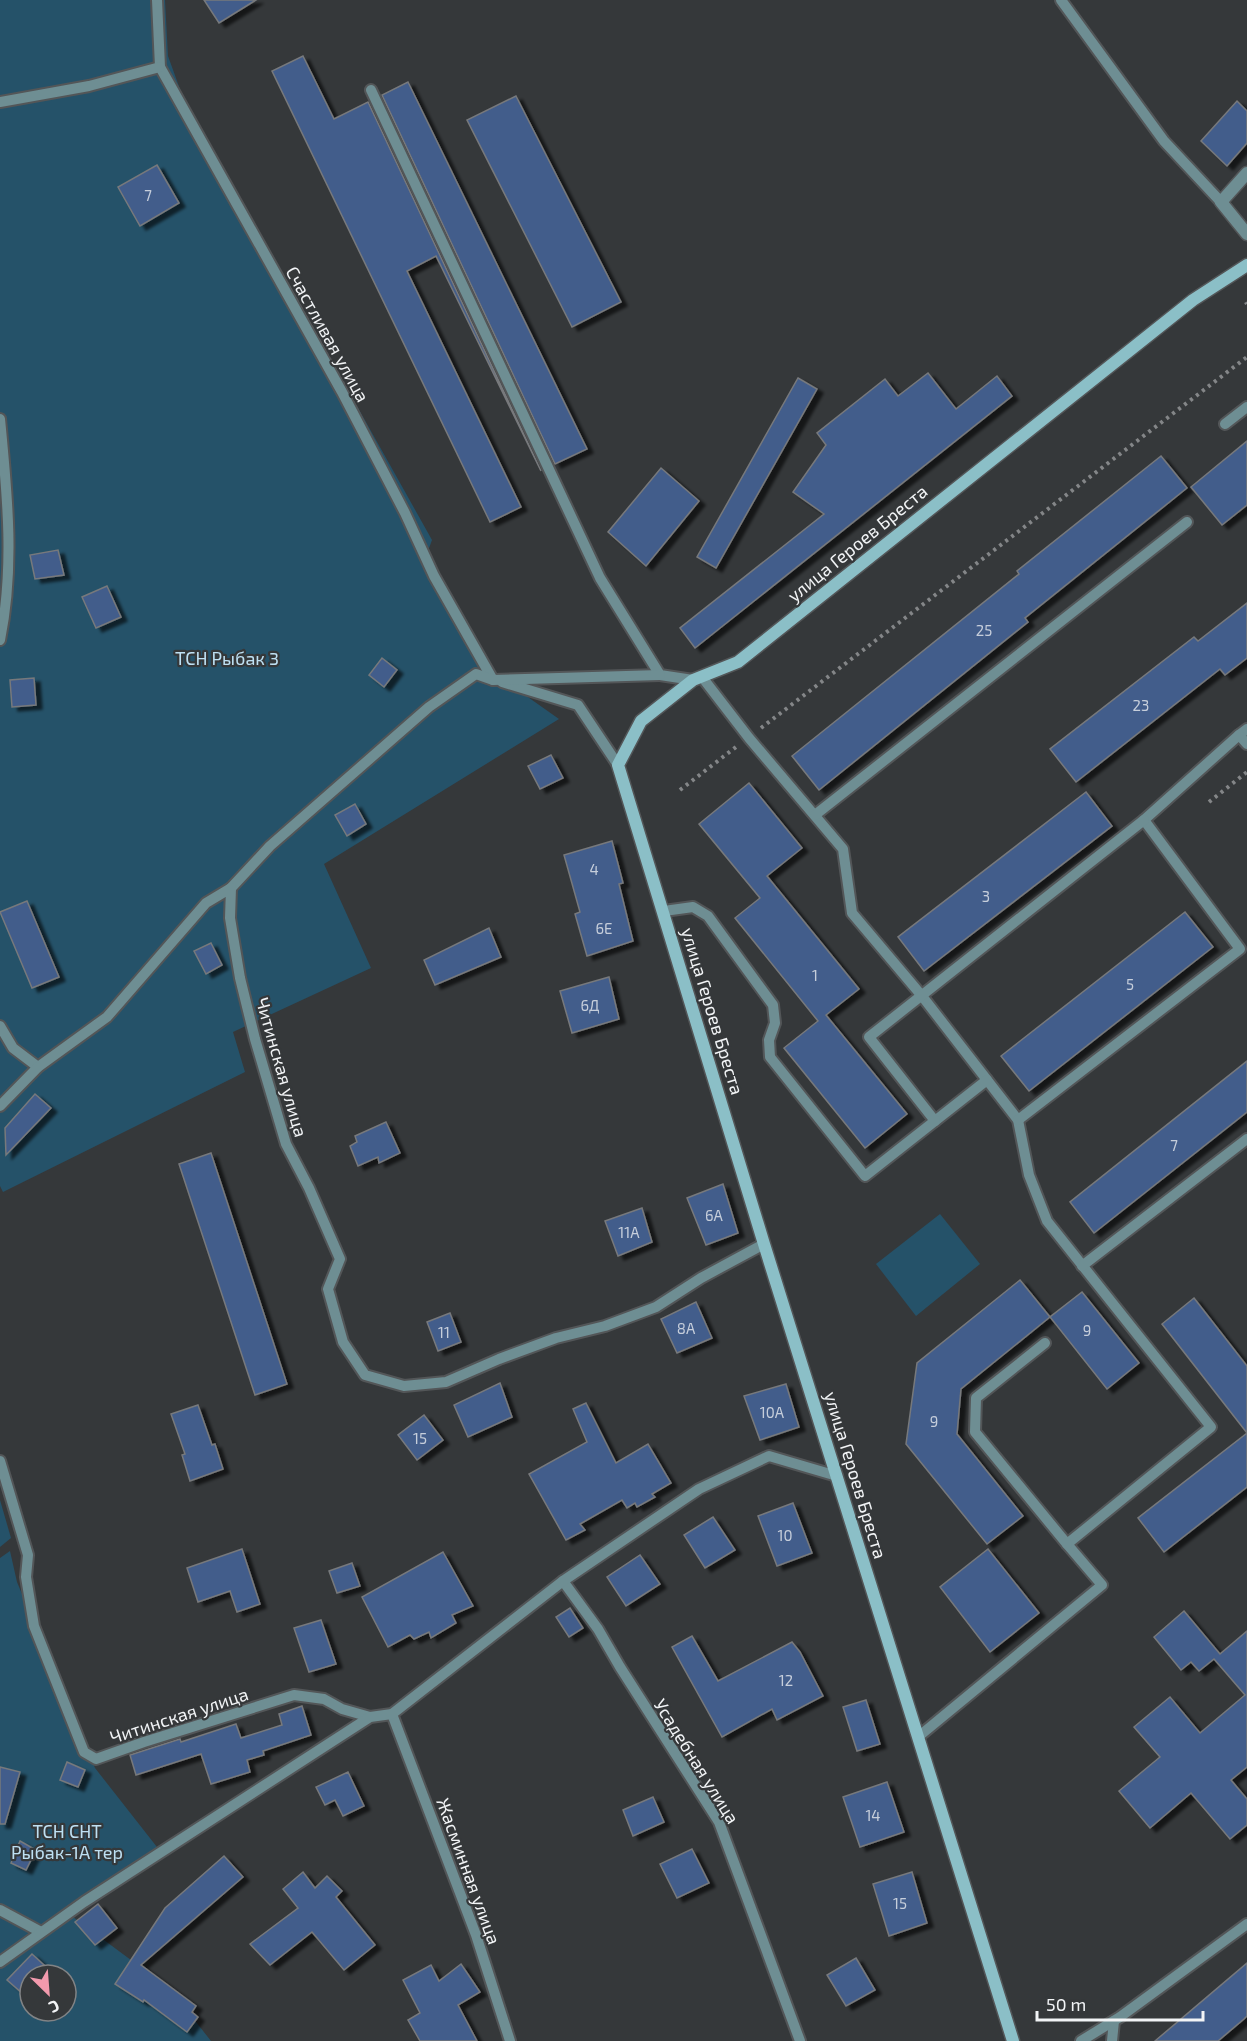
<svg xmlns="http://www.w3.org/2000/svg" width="1247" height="2041" font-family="'Exo 2',sans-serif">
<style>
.green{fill:#255269;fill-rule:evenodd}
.building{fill:#425d8b;stroke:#77797c;stroke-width:1.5;filter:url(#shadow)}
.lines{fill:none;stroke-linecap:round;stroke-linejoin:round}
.lane-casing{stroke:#535658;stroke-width:14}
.street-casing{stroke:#535658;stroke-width:15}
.secondary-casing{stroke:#535658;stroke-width:15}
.path{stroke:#848688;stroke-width:4;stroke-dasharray:3 4.5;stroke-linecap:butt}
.lane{stroke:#6e8e93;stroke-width:10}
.street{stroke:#6e8e93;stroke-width:12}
.secondary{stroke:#8bbfc7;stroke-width:12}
.labels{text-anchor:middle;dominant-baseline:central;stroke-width:4.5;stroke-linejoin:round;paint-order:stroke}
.number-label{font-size:15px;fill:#c6cedb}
.street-label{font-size:18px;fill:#f2f4f6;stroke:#35383a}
.park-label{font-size:18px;fill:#bee0f3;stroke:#35383a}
</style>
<defs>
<filter id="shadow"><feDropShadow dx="6" dy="4" stdDeviation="1.5" flood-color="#0009"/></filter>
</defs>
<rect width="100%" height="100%" fill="#35383a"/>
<g class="green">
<polygon points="0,0 165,0 168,56 181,92 432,540 428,551 477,661 559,719 324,864 371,968 233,1032 245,1072 3,1192 0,1186"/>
<polygon points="940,1214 980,1264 916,1316 876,1264"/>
<polygon points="0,1500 11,1538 0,1547"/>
<path d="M10 1551 17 1582 95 1768 164 1856 73 1917 170 1989 211 2041H0V1558ZM30 1975H66V2011H30Z"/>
</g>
<g class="building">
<polygon points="204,0 256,0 219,23"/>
<polygon points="303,56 334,119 368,102 541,471 436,256 407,271 521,507 490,522 272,71"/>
<polygon points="408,82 587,449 555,464 382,95"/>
<polygon points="516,96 621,302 572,327 467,120"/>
<polygon points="1237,101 1247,111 1247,143 1227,166 1201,141"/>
<polygon points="157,165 179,203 140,226 118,187"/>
<polygon points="928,373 956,409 997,376 1012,396 695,648 680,628 824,514 793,492 826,445 817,433 885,379 898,396"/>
<polygon points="798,378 817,389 716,568 697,557"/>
<polygon points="1247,441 1247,505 1222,525 1191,487"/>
<polygon points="1161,456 1187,488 1025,618 1028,622 819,790 792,756 1019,574 1017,571"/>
<polygon points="661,468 699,501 646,566 608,532"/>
<polygon points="58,550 64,575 35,579 30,555"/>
<polygon points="107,586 121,617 96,628 82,597"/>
<polygon points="1247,603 1247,658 1225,675 1220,669 1076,782 1050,749 1194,637 1198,641"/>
<polygon points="382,658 397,670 384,687 369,675"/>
<polygon points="34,678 36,705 12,707 10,680"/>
<polygon points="551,755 563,778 540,789 528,766"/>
<polygon points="749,783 802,848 767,876 859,989 826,1015 907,1114 865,1148 784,1048 818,1021 735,918 760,898 699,824"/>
<polygon points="1086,792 1112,826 924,971 898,937"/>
<polygon points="355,804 366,824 347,836 335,815"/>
<polygon points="612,841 623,883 619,884 633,941 587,956 575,914 580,912 564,855"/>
<polygon points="27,901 59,977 32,988 0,912"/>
<polygon points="1185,912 1213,947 1029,1091 1001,1056"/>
<polygon points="489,928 501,957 435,985 424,960"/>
<polygon points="211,943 222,965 206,974 194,951"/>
<polygon points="609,977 619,1019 572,1033 560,991"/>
<polygon points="1247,1061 1247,1112 1094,1233 1070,1202"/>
<polygon points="35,1094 51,1108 6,1155 5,1128"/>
<polygon points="386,1122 400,1153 379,1163 378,1157 358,1166 350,1146 357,1142 355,1136"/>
<polygon points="211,1153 287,1384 255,1395 179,1164"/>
<polygon points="723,1184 738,1233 706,1245 687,1198"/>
<polygon points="642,1208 652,1242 618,1256 605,1221"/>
<polygon points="1020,1280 1050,1317 961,1389 957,1434 1023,1516 987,1544 906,1444 917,1363"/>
<polygon points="1082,1292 1139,1363 1107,1389 1050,1317"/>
<polygon points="1194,1298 1247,1366 1247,1487 1164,1552 1138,1518 1247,1433 1162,1324"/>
<polygon points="696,1302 712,1338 677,1353 661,1319"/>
<polygon points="450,1313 461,1342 438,1351 427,1322"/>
<polygon points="500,1383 512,1417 468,1437 454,1405"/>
<polygon points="786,1384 799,1427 760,1440 744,1396"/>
<polygon points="586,1403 616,1463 648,1444 671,1483 652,1494 655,1497 637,1507 635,1503 627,1508 622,1500 580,1524 585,1530 566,1540 529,1474 587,1442 573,1409"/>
<polygon points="198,1405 212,1445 215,1444 223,1469 190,1481 182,1455 185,1454 171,1414"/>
<polygon points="424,1415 443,1440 417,1460 398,1435"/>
<polygon points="793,1503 812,1553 777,1566 758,1516"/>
<polygon points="713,1517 735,1550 705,1568 684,1535"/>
<polygon points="242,1549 260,1604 237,1612 230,1591 198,1602 187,1568"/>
<polygon points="988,1549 1039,1613 990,1652 940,1587"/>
<polygon points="443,1552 473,1606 452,1615 456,1623 431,1638 429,1632 414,1639 410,1635 388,1647 362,1597"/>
<polygon points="640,1555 660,1584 626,1606 607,1577"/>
<polygon points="352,1563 360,1586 337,1593 329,1571"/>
<polygon points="570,1608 583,1628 569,1637 556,1617"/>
<polygon points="1184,1611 1220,1654 1247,1631 1247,1767 1231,1780 1247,1799 1247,1825 1230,1839 1191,1793 1150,1828 1119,1791 1160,1757 1134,1727 1170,1697 1200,1733 1245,1695 1214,1659 1199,1671 1191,1662 1181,1670 1154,1637"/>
<polygon points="321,1620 336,1664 309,1672 294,1628"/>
<polygon points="692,1636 718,1681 792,1642 800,1652 823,1696 777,1720 772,1709 722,1737 672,1647"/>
<polygon points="866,1700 880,1744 857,1751 843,1707"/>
<polygon points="302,1706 311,1735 263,1751 264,1755 247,1760 250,1772 211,1784 201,1754 136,1775 130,1755 180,1739 181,1742 236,1724 241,1738 282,1725 279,1714"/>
<polygon points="67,1762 85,1770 78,1787 60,1780"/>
<polygon points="0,1767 20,1772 5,1824 0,1824"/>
<polygon points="348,1772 364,1806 343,1816 335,1800 325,1805 316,1787"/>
<polygon points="887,1782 904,1832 860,1847 843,1797"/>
<polygon points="653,1797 664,1822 633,1836 623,1810"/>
<polygon points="20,1841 36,1850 26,1870 11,1863"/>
<polygon points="692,1849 709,1883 677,1898 660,1864"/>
<polygon points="224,1856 243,1877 141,1965 196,2006 192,2012 198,2017 187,2032 144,2000 143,2002 115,1984 165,1908"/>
<polygon points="303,1872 315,1888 327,1876 342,1891 336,1897 375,1945 344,1970 312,1932 270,1965 250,1944 298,1908 283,1889"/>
<polygon points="912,1872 927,1923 889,1936 873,1884"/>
<polygon points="98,1904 117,1928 95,1945 75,1922"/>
<polygon points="32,1954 55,1975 30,1975 30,2000 7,1980"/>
<polygon points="856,1958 875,1990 846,2006 827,1975"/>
<polygon points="1247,1963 1247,2016 1244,2019 1218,2041 1155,2041"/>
<polygon points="461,1964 480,1992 458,2005 477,2041 420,2041 408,2020 420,2013 403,1980 431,1965 439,1981"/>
</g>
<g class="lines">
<g class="lane-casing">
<g id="lane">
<polyline points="157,0 160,67 342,392 405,513 434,576 493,680"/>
<polyline points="1061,0 1164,141 1221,202"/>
<polyline points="371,90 600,578 660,675 693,680"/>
<polyline points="0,102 89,86 160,67"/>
<path d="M0 419C7 492 15 567 0 640"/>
<polyline points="1225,424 1247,407"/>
<polyline points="702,677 749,738 843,849 852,913 922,996 1018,1120 1029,1175 1047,1221 1211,1427 1067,1544 1102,1585 918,1737"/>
<polyline points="502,682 578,705 618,765"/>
<polyline points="1247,729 1239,735 1247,744"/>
<polyline points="815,815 1187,522"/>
<polyline points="231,888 270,846 429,707 476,674 493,680 660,675"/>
<polyline points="664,911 693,907 708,916 773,1005 775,1023 769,1040 770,1057 865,1176 987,1080"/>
<polyline points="0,1026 13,1048 38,1067"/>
<polyline points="0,1106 38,1067 107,1017 206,903 231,888 230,918 240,978 255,1039 286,1144 309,1188 340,1259 328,1289 343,1342 365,1375 404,1386 446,1382 499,1359 556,1338 605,1326 656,1307 701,1278 764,1244"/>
<polyline points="1018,1120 1240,949 1144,820 1239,735"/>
<polyline points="935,1121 869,1037 1144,820"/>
<polyline points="1082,1266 1247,1139"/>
<polyline points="1045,1343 976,1398 975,1432 1067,1544"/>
<polyline points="0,1461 28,1555 26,1577 34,1626 84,1752 96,1759 144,1742 294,1695 324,1699 342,1709 370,1717"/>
<polyline points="563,1581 598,1629 620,1667 719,1822 800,2041"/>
<polyline points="392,1714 476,1935 510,2041"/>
<polyline points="0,1910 41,1932"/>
<polyline points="0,1962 84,1902 370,1717 392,1714 563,1581 699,1489 769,1456 837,1476"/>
<polyline points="1081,2041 1120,2017 1247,1924"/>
<polyline points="1112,2041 1114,2021"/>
</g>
</g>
<g class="street-casing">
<polyline id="street" points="1247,173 1221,202 1247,234"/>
</g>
<g class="secondary-casing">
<polyline id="secondary" points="1013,2041 764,1244 618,765 641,721 693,680 738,662 1193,300 1247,265"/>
</g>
<g class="path">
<polyline points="1246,302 1247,304"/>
<polyline points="761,728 1247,357"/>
<polyline points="680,790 736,747"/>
<polyline points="1209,802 1247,772"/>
</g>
<use href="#lane" class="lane"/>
<use href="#street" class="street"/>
<use href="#secondary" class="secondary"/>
</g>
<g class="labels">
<g class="number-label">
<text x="148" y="195">7</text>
<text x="984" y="630">25</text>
<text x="1141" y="705">23</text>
<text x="594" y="869">4</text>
<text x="986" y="896">3</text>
<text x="604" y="928">6Е</text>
<text x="815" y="975">1</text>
<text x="1130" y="984">5</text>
<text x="590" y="1005">6Д</text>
<text x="1174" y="1145">7</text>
<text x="714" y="1215">6А</text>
<text x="629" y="1232">11А</text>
<text x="686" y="1328">8А</text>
<text x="1087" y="1330">9</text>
<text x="444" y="1332">11</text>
<text x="772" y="1412">10А</text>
<text x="934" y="1421">9</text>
<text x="420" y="1438">15</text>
<text x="785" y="1535">10</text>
<text x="786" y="1680">12</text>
<text x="873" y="1815">14</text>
<text x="900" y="1903">15</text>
</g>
<g class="street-label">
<text transform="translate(328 334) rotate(61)">Счастливая улица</text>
<text transform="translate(857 543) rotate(-39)">улица Героев Бреста</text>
<text transform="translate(713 1011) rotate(73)">улица Героев Бреста</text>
<text transform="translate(282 1067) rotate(74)">Читинская улица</text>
<text transform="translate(856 1475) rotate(73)">улица Героев Бреста</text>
<text transform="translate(179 1715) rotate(-18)">Читинская улица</text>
<text transform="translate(697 1761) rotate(58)">Усадебная улица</text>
<text transform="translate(469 1871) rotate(70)">Жасминная улица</text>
</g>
<g class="park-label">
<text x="227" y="658">ТСН Рыбак 3</text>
<text x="67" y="1831">ТСН СНТ<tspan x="67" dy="21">Рыбак-1А тер</tspan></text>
</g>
</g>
<g transform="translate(48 1993) rotate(155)"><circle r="28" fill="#35383a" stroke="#818385" stroke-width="1.5"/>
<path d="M0-4.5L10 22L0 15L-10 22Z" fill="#f29aad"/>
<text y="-9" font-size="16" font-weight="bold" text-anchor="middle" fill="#f2f4f6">С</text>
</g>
<path d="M1037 2011v9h166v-9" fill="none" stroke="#f2f4f6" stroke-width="3"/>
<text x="1046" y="2011" font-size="18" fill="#f2f4f6" stroke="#35383a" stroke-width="4.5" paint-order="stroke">50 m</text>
</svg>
